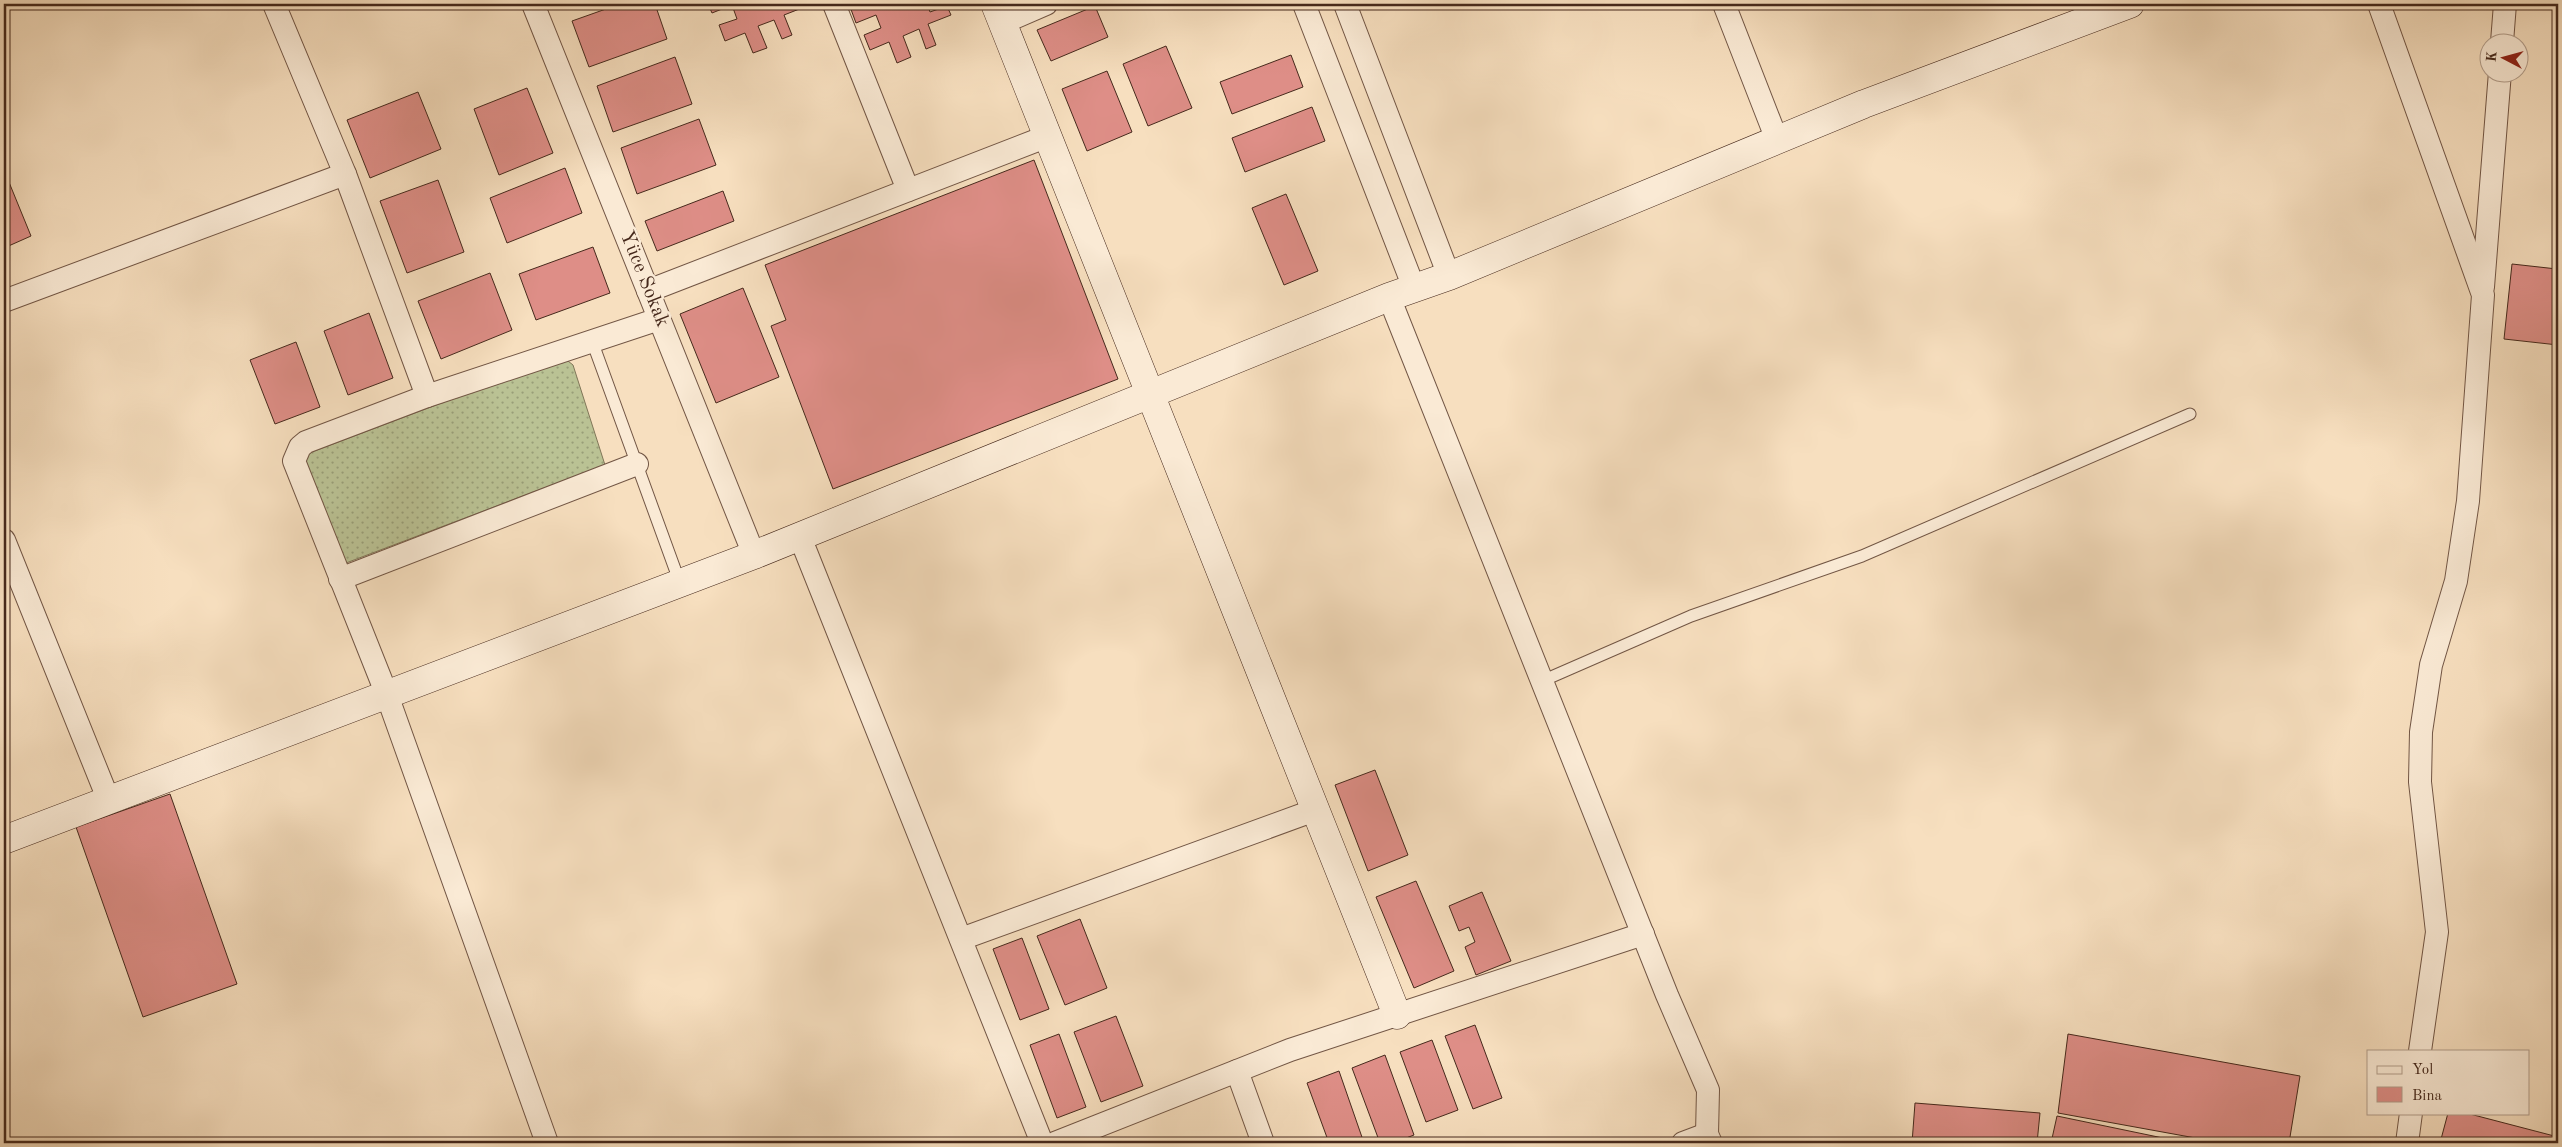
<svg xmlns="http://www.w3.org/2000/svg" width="2562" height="1147" font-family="'Old Standard TT',serif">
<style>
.grass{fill:url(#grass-dots);stroke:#807658}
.building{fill:#de8e87;stroke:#46291c}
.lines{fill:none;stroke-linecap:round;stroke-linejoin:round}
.lane-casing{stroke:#725645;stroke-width:13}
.street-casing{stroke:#725645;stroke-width:24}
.secondary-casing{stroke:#46291c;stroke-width:29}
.lane{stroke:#faead5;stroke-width:11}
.street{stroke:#faead5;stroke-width:22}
.secondary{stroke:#faead5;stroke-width:28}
.labels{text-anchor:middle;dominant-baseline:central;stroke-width:5;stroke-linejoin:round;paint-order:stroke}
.street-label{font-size:20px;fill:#46291c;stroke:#faead5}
</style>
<defs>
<pattern id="grass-dots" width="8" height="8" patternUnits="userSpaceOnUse" patternTransform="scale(1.25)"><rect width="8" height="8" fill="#bac294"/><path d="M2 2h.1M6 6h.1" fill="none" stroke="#999e78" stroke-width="1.8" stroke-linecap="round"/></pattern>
</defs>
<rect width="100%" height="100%" fill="#f7dfbf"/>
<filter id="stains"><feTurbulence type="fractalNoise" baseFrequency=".004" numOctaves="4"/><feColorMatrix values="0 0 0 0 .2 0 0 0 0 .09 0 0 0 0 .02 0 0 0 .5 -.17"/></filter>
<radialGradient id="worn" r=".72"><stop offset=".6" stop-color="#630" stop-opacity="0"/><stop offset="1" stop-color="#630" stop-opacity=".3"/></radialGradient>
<polygon class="grass" points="563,357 573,365 605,465 346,563 303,464 304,455"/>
<g class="building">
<polygon points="620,4 655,4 667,39 589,67 572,21"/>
<polygon points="708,4 806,4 807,6 784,15 792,35 782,39 774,20 758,26 767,48 753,53 745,33 725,41 719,25 737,19 732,5 712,13"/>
<polygon points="849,4 927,4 930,12 947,6 951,15 928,24 936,45 926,49 919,29 903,36 911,57 897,63 889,42 870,50 864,35 881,28 876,15 856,23"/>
<polygon points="1095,6 1108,37 1051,61 1037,30"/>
<polygon points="1166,46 1192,108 1148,126 1123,64"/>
<polygon points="1291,55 1303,87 1232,114 1220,82"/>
<polygon points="675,57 692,104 613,132 597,86"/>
<polygon points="1107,71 1132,132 1087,151 1062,89"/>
<polygon points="527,88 553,153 499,175 474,109"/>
<polygon points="418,92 441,149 370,178 347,120"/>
<polygon points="1312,107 1325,141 1245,172 1232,138"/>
<polygon points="699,119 716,165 637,194 621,148"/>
<polygon points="1034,160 1118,379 833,489 771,326 786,320 765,265"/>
<polygon points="565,168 582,213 507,243 490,198"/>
<polygon points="4,170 31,236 4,248"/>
<polygon points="438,180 464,252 407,273 380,201"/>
<polygon points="723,191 734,221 657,251 645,221"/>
<polygon points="1286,194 1318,271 1284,285 1252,208"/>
<polygon points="593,247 610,293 536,320 519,274"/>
<polygon points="2558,257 2558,345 2504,339 2512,264 2557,269"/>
<polygon points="490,273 512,330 441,359 418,301"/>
<polygon points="743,288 779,377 716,403 680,314"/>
<polygon points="369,313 393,378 348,395 324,331"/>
<polygon points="296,342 320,407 275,424 250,360"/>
<polygon points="1375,770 1408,855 1368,871 1335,785"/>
<polygon points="170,794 237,984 143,1017 76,827"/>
<polygon points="1416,881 1454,971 1414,988 1376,897"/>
<polygon points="1482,892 1511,961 1476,975 1465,947 1475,942 1469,927 1459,931 1449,906"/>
<polygon points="1080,919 1107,988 1065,1005 1037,936"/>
<polygon points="1022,938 1049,1009 1020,1020 993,949"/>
<polygon points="1116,1016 1143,1086 1101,1102 1074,1032"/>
<polygon points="1475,1025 1502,1098 1473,1109 1445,1036"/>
<polygon points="1059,1034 1086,1107 1057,1118 1030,1045"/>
<polygon points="2068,1034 2300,1076 2289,1143 2223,1143 2058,1113"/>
<polygon points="1432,1040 1458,1110 1426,1122 1400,1052"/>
<polygon points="1385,1055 1414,1135 1393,1143 1380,1143 1352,1068"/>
<polygon points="1339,1071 1364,1143 1329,1143 1307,1083"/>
<polygon points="1915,1103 2040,1113 2037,1143 1912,1143"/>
<polygon points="2448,1113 2466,1113 2558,1137 2558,1143 2440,1143"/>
<polygon points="2057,1116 2187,1143 2051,1143"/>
</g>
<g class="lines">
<g class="lane-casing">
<g id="lane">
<polyline points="592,341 680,583"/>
<polyline points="1542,681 1691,616 1862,556 2190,414"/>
</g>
</g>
<g class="street-casing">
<g id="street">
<polyline points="274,4 345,174 427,396 659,319"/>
<polyline points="533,4 754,555"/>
<polyline points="834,4 908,190"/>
<polyline points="1304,4 1414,288"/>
<polyline points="1345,4 1449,276"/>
<polyline points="1724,4 1777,140"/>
<polyline points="2379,4 2483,295 2468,501 2456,581 2431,665 2421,732 2420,782 2437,932 2420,1051"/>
<polyline points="1002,23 1046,4"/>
<polyline points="2502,42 2505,4"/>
<polyline points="2483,287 2500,72"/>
<polyline points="648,291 1048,136"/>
<polyline points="1389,297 1667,995 1708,1090 1707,1134"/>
<polyline points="4,301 345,174"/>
<polyline points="427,396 306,442 300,447 294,461 387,695 547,1143"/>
<polyline points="800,537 1042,1143"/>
<polyline points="4,540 109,801"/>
<polyline points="340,579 637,464"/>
<polyline points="961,939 1315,810"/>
<polyline points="1237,1071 1263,1143"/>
<polyline points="1055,1143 1290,1050 1643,934"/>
<polyline points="1683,1143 1707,1134 1711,1143"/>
<polyline points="2407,1143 2411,1113"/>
</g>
</g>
<g class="secondary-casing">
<g id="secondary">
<polyline points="995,4 1397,1015"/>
<polyline points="4,840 754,555 1389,297 1449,276 1864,104 2130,4"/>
</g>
</g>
<use href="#lane" class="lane"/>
<use href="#street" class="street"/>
<use href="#secondary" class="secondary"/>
</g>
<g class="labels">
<g class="street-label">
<text transform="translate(644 279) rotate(68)">Yüce Sokak</text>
</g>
</g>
<rect width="2562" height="1147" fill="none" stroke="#f7dfbf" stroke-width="20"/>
<rect x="5" y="5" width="2552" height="1137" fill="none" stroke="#46291c" stroke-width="2.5"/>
<rect x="10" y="10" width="2542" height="1127" fill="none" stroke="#46291c"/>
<rect x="2367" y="1050" width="162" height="65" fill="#faead5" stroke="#b29d8b"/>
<rect x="2377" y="1066" width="25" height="8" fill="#faead5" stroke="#b29d8b"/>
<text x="2412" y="1074" font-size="15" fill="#46291c">Yol</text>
<rect x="2377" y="1087" width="25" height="15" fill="#de8e87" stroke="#b29d8b"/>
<text x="2412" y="1100" font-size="15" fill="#46291c">Bina</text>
<g transform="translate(2504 58) rotate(276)"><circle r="24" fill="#faead5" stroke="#b29d8b"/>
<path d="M0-4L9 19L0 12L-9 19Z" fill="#8f2418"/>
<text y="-8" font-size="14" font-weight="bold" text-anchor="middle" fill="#46291c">K</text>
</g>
<rect width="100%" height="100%" filter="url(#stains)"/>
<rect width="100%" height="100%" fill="url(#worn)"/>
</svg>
